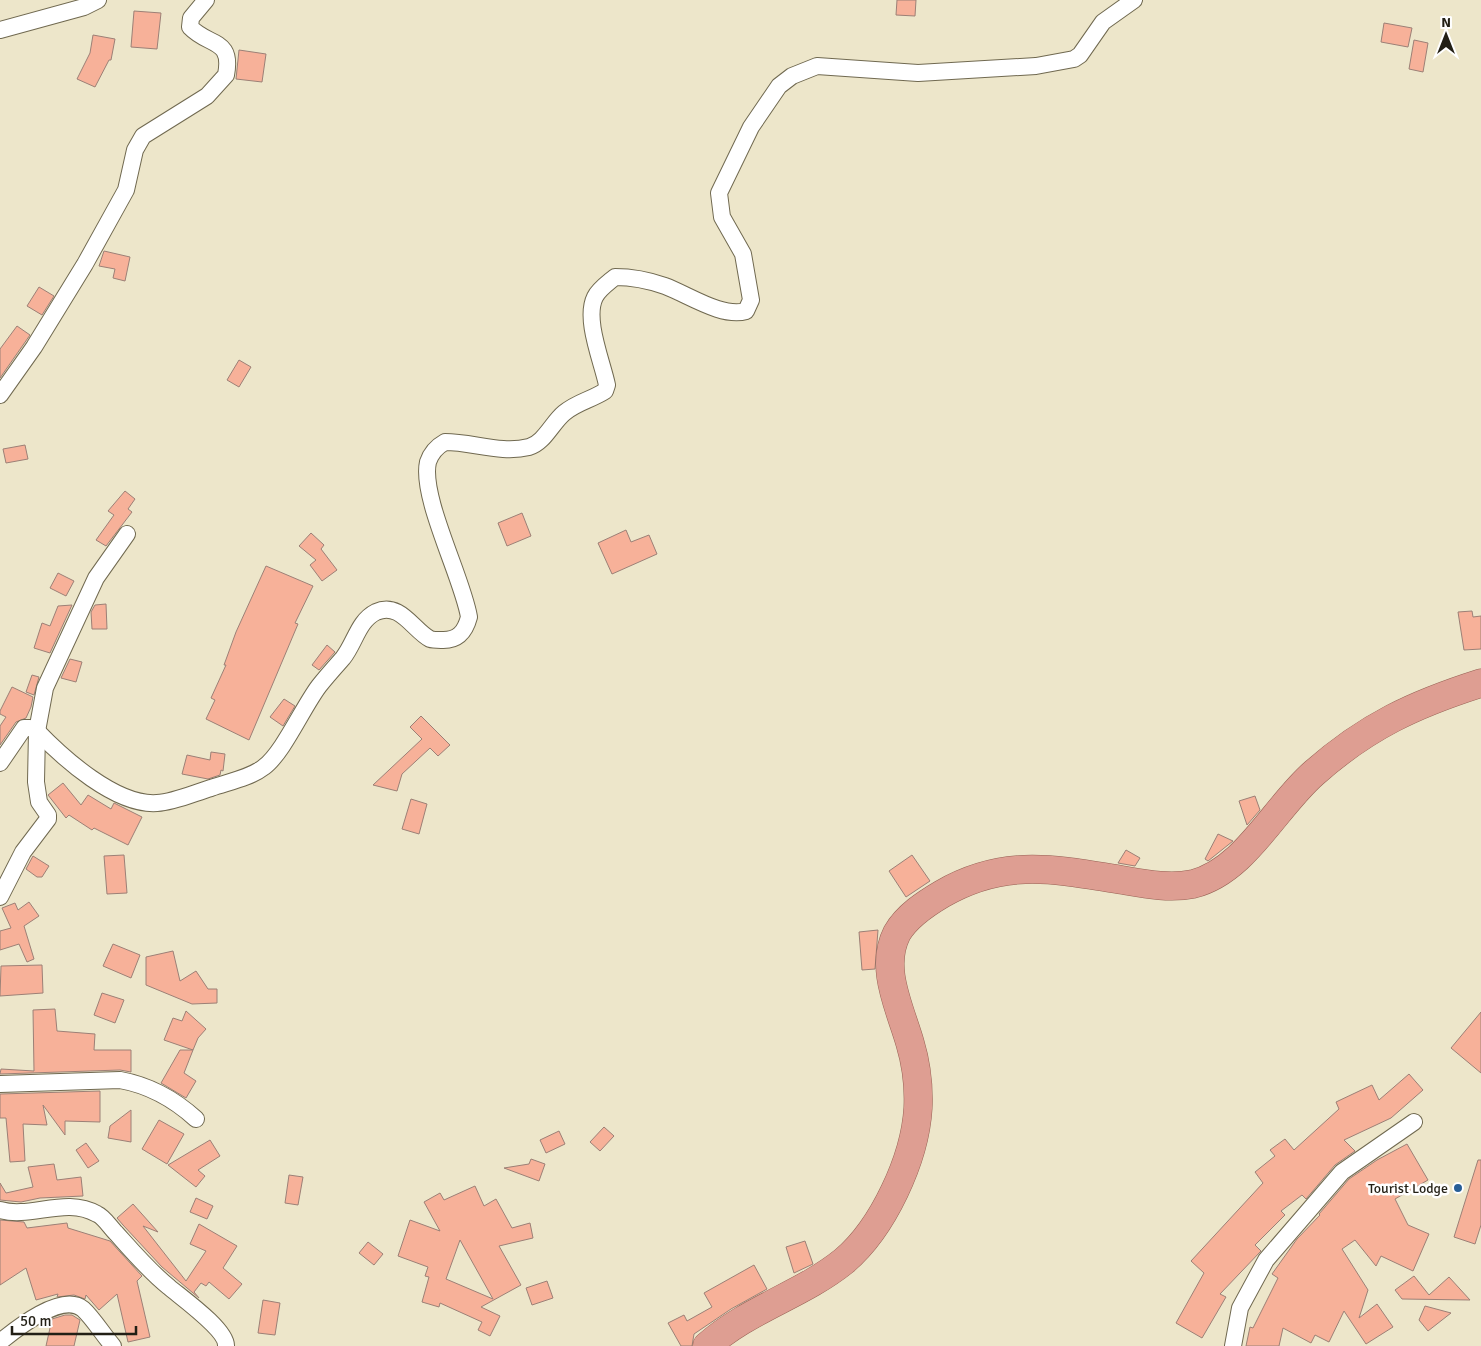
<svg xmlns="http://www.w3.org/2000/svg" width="1481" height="1346" font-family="Signika,sans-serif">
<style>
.building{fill:#f7b199;stroke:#9c8076;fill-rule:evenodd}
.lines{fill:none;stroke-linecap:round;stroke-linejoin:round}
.minor-casing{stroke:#706950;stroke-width:18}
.trunk-casing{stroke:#976255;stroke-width:29}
.minor{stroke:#fff;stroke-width:16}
.trunk{stroke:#de9e92;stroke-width:28}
.poi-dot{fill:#285e96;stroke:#fff;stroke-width:2}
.labels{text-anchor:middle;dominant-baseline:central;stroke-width:5;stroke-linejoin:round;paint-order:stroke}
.poi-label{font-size:14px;fill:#221f15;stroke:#fff;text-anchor:end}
</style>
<rect width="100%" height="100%" fill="#ede6ca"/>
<g class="building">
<polygon points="897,0 916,0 915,16 896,15"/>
<polygon points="134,11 161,13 157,49 131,47"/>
<polygon points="1384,23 1412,28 1408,47 1381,42"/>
<polygon points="93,35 115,39 111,60 109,60 95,87 77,79 90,53"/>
<polygon points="1414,40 1428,43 1423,72 1409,69"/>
<polygon points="239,50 266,54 262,82 236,79"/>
<polygon points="104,251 130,257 125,281 113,278 115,269 99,266"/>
<polygon points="39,287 54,296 42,315 27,306"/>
<polygon points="17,326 30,335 0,378 0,349"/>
<polygon points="239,360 251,367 239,387 227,380"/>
<polygon points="25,445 28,459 6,463 3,449"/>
<polygon points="125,491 135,499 128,509 132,512 106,546 96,540 114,515 108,511"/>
<polygon points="522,513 531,536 507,546 498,523"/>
<polygon points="626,530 631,542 649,535 657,554 612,574 598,543"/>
<polygon points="311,533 324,545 321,549 337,570 322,581 310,565 316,560 299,546"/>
<polygon points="266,566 313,586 295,623 298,624 249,740 206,719 215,700 211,698 226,665 224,665 236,632"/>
<polygon points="58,573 74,581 66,596 50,588"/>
<polygon points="106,604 107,629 92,629 91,612 95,605"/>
<polygon points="72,605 50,653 34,648 42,623 50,626 58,606"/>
<polygon points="1472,611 1473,617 1481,616 1481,649 1464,650 1458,612"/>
<polygon points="327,645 335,652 319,670 312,665"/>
<polygon points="70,659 82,662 76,682 61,678"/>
<polygon points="32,675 39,677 34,695 26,692"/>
<polygon points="12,687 33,697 31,707 26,718 16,722 0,745 0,726 6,717 0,714 0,711"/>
<polygon points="284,699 295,706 283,726 270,717"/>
<polygon points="421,716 450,745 438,756 430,748 402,774 397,791 373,785 422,739 410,727"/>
<polygon points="211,752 225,754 223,771 221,770 220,775 208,779 182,774 187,755 210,760"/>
<polygon points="63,783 81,805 88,795 111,809 114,803 142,817 128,845 94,828 92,830 69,815 66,818 48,795"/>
<polygon points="1255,796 1260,810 1247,825 1239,801"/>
<polygon points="411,799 427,804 419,834 402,829"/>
<polygon points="1218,834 1233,841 1208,861 1205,859"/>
<polygon points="1126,850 1140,858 1135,866 1118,863"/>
<polygon points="124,855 127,893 107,894 104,856"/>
<polygon points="912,855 930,881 906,897 889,871"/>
<polygon points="33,856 49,866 42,877 37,877 26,869"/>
<polygon points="29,902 39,916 24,926 34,959 27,962 19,944 0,950 0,931 11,928 2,908 15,903 18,910"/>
<polygon points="878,930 875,969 862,970 859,932"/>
<polygon points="113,944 140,955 131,978 103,966"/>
<polygon points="173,951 180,981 196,971 208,989 217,989 217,1003 192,1004 146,985 146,957"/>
<polygon points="42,965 43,993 0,996 1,966"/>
<polygon points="102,993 124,1000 115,1023 94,1015"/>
<polygon points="55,1009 57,1031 95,1034 94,1050 131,1050 131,1072 120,1070 0,1074 1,1069 34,1071 33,1010"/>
<polygon points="186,1011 206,1029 198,1038 193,1050 164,1040 173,1018 182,1021"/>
<polygon points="1481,1012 1481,1073 1451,1048"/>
<polygon points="180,1050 193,1050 184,1073 196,1081 186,1098 161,1083"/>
<polygon points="1409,1074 1423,1090 1391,1118 1344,1140 1355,1151 1335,1165 1306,1199 1302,1195 1281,1211 1285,1215 1255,1245 1261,1251 1220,1294 1226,1297 1202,1338 1176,1323 1204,1273 1191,1261 1263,1183 1255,1172 1275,1156 1270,1150 1285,1139 1294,1150 1339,1109 1336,1102 1372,1085 1379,1100"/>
<polygon points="100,1091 100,1122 65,1121 65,1135 43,1105 47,1125 23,1124 25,1161 10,1162 6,1118 0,1118 0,1094"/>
<polygon points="131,1110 131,1142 108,1138 110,1126"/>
<polygon points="159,1120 184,1134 167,1164 142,1149"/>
<polygon points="604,1127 614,1136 600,1151 590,1142"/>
<polygon points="559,1131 565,1144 546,1153 540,1140"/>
<polygon points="210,1140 220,1156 198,1170 205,1176 196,1187 168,1165"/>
<polygon points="86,1143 99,1161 88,1168 76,1150"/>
<polygon points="1407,1144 1428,1180 1395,1199 1408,1225 1429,1234 1413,1271 1381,1256 1376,1266 1355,1240 1342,1249 1368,1290 1359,1318 1377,1304 1393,1327 1366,1344 1344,1311 1329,1342 1315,1335 1311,1343 1283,1328 1279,1346 1246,1346 1250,1327 1253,1328 1278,1278 1272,1274 1297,1239 1320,1215 1319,1214 1349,1179 1377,1160"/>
<polygon points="531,1159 545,1164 539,1181 504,1168 529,1164"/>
<polygon points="1478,1160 1481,1160 1481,1225 1475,1244 1454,1237"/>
<polygon points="54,1164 57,1180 81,1177 83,1196 40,1198 21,1202 0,1200 0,1183 6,1193 33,1187 28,1167"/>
<polygon points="289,1175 303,1177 298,1205 285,1203"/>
<path d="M475 1186 484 1206 496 1199 512 1228 530 1223 533 1238 499 1246 521 1285 481 1307 500 1316 490 1336 478 1330 482 1322 440 1303 439 1307 422 1302 429 1277 425 1276 428 1267 398 1256 410 1220 440 1231 424 1202 440 1193 444 1200ZM460 1240 493 1299 446 1279Z"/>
<polygon points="196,1198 213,1206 207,1219 190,1212"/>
<polygon points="133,1204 158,1232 143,1226 186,1281 206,1251 190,1244 199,1224 237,1246 223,1268 242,1284 229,1299 209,1282 206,1286 201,1283 194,1292 199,1298 162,1267 123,1225 117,1218"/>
<polygon points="0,1220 24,1222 27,1228 67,1223 68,1228 110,1241 142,1276 137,1281 150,1337 128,1342 117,1294 99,1310 86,1295 85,1299 74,1295 57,1297 58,1294 36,1300 26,1268 0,1285"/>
<polygon points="805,1241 813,1264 794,1273 786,1247"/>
<polygon points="368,1242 383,1254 374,1265 359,1253"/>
<polygon points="754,1265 767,1289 731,1309 694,1334 692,1346 681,1346 668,1323 684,1315 687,1321 712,1307 704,1293"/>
<polygon points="1414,1276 1429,1295 1449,1277 1470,1300 1402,1299 1395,1290"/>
<polygon points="547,1281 553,1298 532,1305 526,1288"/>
<polygon points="263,1300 280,1303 275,1335 258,1333"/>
<polygon points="1425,1306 1451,1313 1428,1331 1419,1320"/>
<polygon points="65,1315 72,1315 80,1320 74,1346 46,1346 52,1319"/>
</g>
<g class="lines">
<g class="minor-casing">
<g id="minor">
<polyline points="0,30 84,7 98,0"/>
<path d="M0 395 34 347 85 264 126 190 135 150 143 136 207 96 226 75C233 38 209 47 190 27L191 18 206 0"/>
<path d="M0 763 24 728H30L37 731C63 758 116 806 157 803 175 802 194 793 211 788 228 782 250 778 264 767 283 753 303 707 319 686 326 677 335 667 343 658 355 643 358 621 376 612 400 601 413 630 430 639 433 640 438 640 441 640 458 641 465 632 469 617 463 579 420 497 428 462 431 453 436 447 445 442 473 442 501 454 529 447 544 443 552 423 564 413 577 402 591 400 605 391L607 385C602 361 584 319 595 297 599 289 608 283 615 277 632 277 648 280 665 286 689 295 722 318 746 311L751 300 743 254 722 217 719 193 751 127 779 86 792 76 817 66 918 73 1036 66 1074 59 1080 55 1103 22 1134 0"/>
<polyline points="0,897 23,852 48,819 48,815 39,802 36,782 37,731 45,688 96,578 127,534"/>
<path d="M0 1084 120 1080C148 1085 174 1099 196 1119"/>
<path d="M0 1210C31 1219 66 1196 97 1214 104 1217 110 1227 116 1233 133 1252 149 1271 169 1287 182 1298 227 1330 226 1346"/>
<path d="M0 1342C16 1329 62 1292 83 1309 93 1318 104 1336 113 1346"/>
<polyline points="1233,1346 1240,1308 1266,1260 1342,1172 1414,1122"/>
</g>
</g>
<g class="trunk-casing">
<path id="trunk" d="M707 1346C748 1309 802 1295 844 1261 883 1228 915 1159 918 1108 919 1086 916 1063 910 1043 900 1008 879 968 897 933 907 916 925 904 942 894 1004 858 1054 869 1122 880 1145 884 1170 889 1193 884 1245 871 1274 808 1314 773 1367 726 1415 704 1481 683"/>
</g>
<use href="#minor" class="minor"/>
<use href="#trunk" class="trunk"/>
</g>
<circle class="poi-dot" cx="1458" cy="1188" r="5"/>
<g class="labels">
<g class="poi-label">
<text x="1448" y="1188">Tourist Lodge</text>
</g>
</g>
<g transform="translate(1446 35)" stroke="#ffffff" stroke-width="4" paint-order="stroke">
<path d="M0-4L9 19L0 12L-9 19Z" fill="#221f15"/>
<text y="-8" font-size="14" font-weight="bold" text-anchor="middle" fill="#221f15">N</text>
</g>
<path d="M12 1326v8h124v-8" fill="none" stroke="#221f15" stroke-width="2.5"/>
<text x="20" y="1326" font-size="15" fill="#221f15" stroke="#ffffff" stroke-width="4" paint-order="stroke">50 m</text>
</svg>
